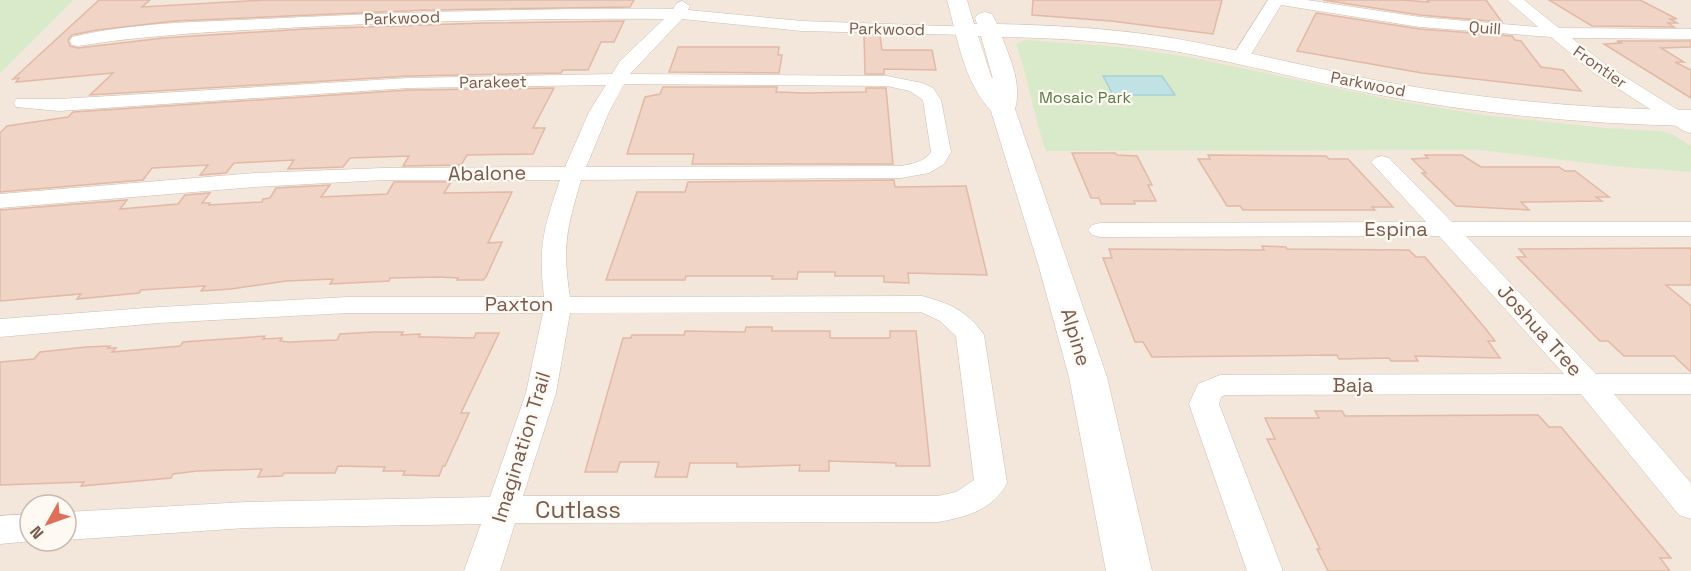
<svg xmlns="http://www.w3.org/2000/svg" width="1691" height="571" font-family="'Space Grotesk',sans-serif">
<style>
.residential{fill:#f3e6da;fill-rule:evenodd}
.green{fill:#d9eaca}
.water{fill:#c1e2e5;stroke:#a7d2d6;stroke-width:1.5}
.building{fill:#f0d4c5;stroke:#e2b9a6;stroke-width:1.5}
.lines{fill:none;stroke-linecap:round;stroke-linejoin:round}
.street-casing{stroke:#cebdb1;stroke-width:1}
.secondary-casing{stroke:#d3beb1;stroke-width:1}
.street{fill:#fff;fill-rule:evenodd}
.secondary{fill:#fff;fill-rule:evenodd}
.labels{text-anchor:middle;dominant-baseline:central;stroke-width:4.5;stroke-linejoin:round;paint-order:stroke}
.far-street-label{font-size:16px;fill:#775b4f;stroke:#fef9f2}
.far-park-label{font-size:16px;fill:#5a7b47;stroke:#fef9f2}
.street-label{font-size:20px;fill:#775b4f;stroke:#fef9f2}
.near-street-label{font-size:24px;fill:#775b4f;stroke:#fef9f2}
</style>
<rect width="100%" height="100%" fill="#fcf5ec"/>
<path class="residential" d="M74 0H1691V571H0V74ZM30 505H66V541H30Z"/>
<g class="green">
<polygon points="0,0 74,0 0,74"/>
<path d="M1025 40 1121 47 1189 57 1392 100 1483 115 1605 128 1661 131 1674 135 1691 146V172L1613 166 1479 150 1046 151C1033 115 1029 80 1016 44Z"/>
</g>
<polygon class="water" points="1103,76 1162,76 1175,95 1113,95"/>
<g class="building">
<polygon points="99,0 150,0 142,7 265,0 634,0 630,7 428,10 176,21 97,30 72,35 68,40 70,46 78,48 163,38 305,29 484,23 624,21 614,42 601,42 588,70 563,70 561,73 409,76 90,95 113,73 16,82 19,78 13,79"/>
<polygon points="1033,0 1222,0 1213,34 1111,21 1032,15"/>
<polygon points="1323,0 1402,0 1429,2 1427,0 1486,0 1502,22 1420,15"/>
<polygon points="1549,0 1640,0 1677,19 1670,19 1677,23 1668,23 1674,27 1592,26"/>
<polygon points="1316,13 1420,29 1512,36 1515,40 1521,41 1541,67 1563,70 1581,91 1422,73 1297,51"/>
<polygon points="864,35 880,35 882,50 932,50 936,70 884,69 884,74 865,74"/>
<polygon points="1617,41 1691,41 1691,47 1661,48 1684,62 1675,62 1691,70 1691,98 1604,44 1621,43"/>
<polygon points="678,47 779,47 778,55 782,55 779,73 669,72"/>
<polygon points="663,87 777,87 776,92 806,93 866,92 866,88 886,88 893,164 692,164 694,154 627,154 645,97 660,94"/>
<polygon points="554,88 533,128 545,128 533,154 467,155 461,165 403,166 409,156 350,158 343,167 288,169 294,160 234,163 226,173 200,175 208,165 152,168 143,180 0,192 0,133 7,126 68,117 73,112 409,90"/>
<polygon points="1072,153 1115,153 1117,155 1137,156 1152,185 1148,185 1156,201 1134,201 1135,204 1101,204 1099,198 1091,198"/>
<polygon points="1208,155 1326,156 1329,159 1348,159 1393,207 1372,207 1375,210 1243,210 1240,206 1227,206 1198,159 1210,159"/>
<polygon points="1425,155 1462,155 1481,167 1559,167 1565,171 1575,171 1609,197 1596,197 1602,201 1521,202 1529,210 1456,206 1422,173 1426,173 1412,159 1428,158"/>
<polygon points="894,180 895,187 966,186 987,275 908,273 909,283 884,282 884,276 835,276 835,272 798,272 797,279 772,279 773,276 686,276 685,280 606,280 637,192 685,192 688,182"/>
<polygon points="394,182 451,182 444,193 512,192 488,243 502,242 486,277 483,280 457,280 458,278 439,277 390,278 389,281 330,284 333,279 286,281 231,289 201,291 205,286 141,290 139,293 77,299 81,294 0,301 0,210 127,200 120,209 178,204 185,195 210,193 202,203 210,203 209,205 262,202 263,199 270,198 276,188 330,185 321,197 387,194"/>
<polygon points="1262,246 1286,247 1287,249 1409,250 1416,257 1425,257 1485,328 1495,341 1488,341 1500,358 1415,356 1418,361 1391,361 1389,358 1339,359 1337,355 1152,357 1143,342 1135,342 1103,258 1112,258 1109,249 1264,250"/>
<polygon points="1691,248 1691,285 1666,285 1691,306 1691,372 1674,356 1624,356 1608,341 1600,341 1517,257 1526,257 1519,249"/>
<polygon points="746,327 772,327 772,331 830,331 830,338 890,338 890,331 916,331 930,466 896,466 896,463 829,461 829,471 799,471 800,465 737,467 737,463 690,463 687,477 655,477 659,462 620,462 617,472 585,472 623,338 631,338 632,335 684,335 685,331 745,332"/>
<polygon points="374,332 403,332 401,335 420,334 419,337 428,337 474,338 476,333 499,333 461,413 469,413 445,466 443,466 439,476 403,475 405,471 383,471 385,467 338,466 335,473 284,473 282,476 258,477 262,469 197,471 173,474 171,478 81,486 84,482 0,485 0,362 34,359 40,352 86,347 110,346 108,348 116,348 112,352 180,346 183,342 265,336 263,339 282,338 280,341 289,342 337,340 340,334"/>
<polygon points="1315,411 1342,411 1345,416 1538,415 1549,427 1561,427 1671,558 1660,558 1670,571 1328,571 1317,549 1320,549 1267,439 1275,439 1265,418 1319,418"/>
</g>
<g class="lines">
<g class="street-casing">
<g id="street">
<polygon points="1268,0 1307,0 1420,17 1538,27 1507,0 1524,0 1559,28 1691,29 1691,39 1572,38 1606,65 1691,118 1691,133 1684,131 1594,73 1551,37 1420,27 1281,5 1247,61 1235,61 1232,57"/>
<path d="M682 1 690 6 688 10 802 21 973 27 975 30 973 33 967 35 802 31 682 19 630 74 887 76 922 83 933 88 941 100 951 152 944 164 929 173 901 178 581 180C567 228 562 246 570 297L922 296C949 303 968 311 984 335L1007 483C993 510 966 517 938 522L515 523 500 571H464L481 524 246 528 66 540V512L246 502 490 497 526 393 543 313H348L159 323 0 337V319L159 307 348 297H544C538 246 544 227 560 180H383L255 187 0 208V194L255 173 383 168 565 167 589 112 606 85 409 88 59 111 16 107 14 103 16 99H59L409 78 612 74 620 61 664 19C544 18 424 21 305 27 229 31 153 34 78 46L72 45 70 41 72 37C139 21 212 22 281 18 411 12 542 8 673 9L677 3ZM624 84 887 86 910 91 923 100 931 152C925 162 911 164 901 166L586 167 609 112ZM921 312 940 321 956 336 974 480 956 492 938 496H523L556 393 570 313Z"/>
<polygon points="1382,156 1389,158 1452,222 1691,222 1691,236 1466,236 1596,374 1691,374 1691,394 1614,394 1691,483 1691,519 1679,515 1581,394 1225,395 1221,397 1219,404 1283,571 1247,571 1189,404 1198,384 1220,375 1564,374 1439,236 1100,237 1092,235 1088,230 1092,225 1100,223 1426,222 1371,162 1375,158"/>
<polygon points="30,514 30,541 33,541 0,544 0,516"/>
</g>
</g>
<g class="secondary-casing">
<path id="secondary" d="M947 0H967L974 24H977L975 18 978 14 985 12 992 14 997 24C1058 25 1119 29 1178 39 1244 51 1309 67 1374 80 1479 99 1585 109 1691 110V126C1585 124 1479 114 1374 94 1309 81 1244 64 1179 52 1120 42 1061 38 1002 37 1011 61 1022 84 1015 109L1107 377 1152 571H1106L1069 377 1039 267 991 111C963 80 958 39 947 0ZM978 36H981L993 79 991 76Z"/>
</g>
<use href="#street" class="street"/>
<use href="#secondary" class="secondary"/>
</g>
<g class="labels">
<g class="far-street-label">
<text transform="translate(402 18) rotate(-2)">Parkwood</text>
<text transform="translate(1485 28) rotate(4)">Quill</text>
<text transform="translate(887 29) rotate(1)">Parkwood</text>
<text transform="translate(1600 67) rotate(35)">Frontier</text>
<text transform="translate(493 82) rotate(-1)">Parakeet</text>
<text transform="translate(1368 84) rotate(11)">Parkwood</text>
</g>
<g class="far-park-label">
<text x="1085" y="97">Mosaic Park</text>
</g>
<g class="street-label">
<text transform="translate(487 173) rotate(-1)">Abalone</text>
<text x="1396" y="229">Espina</text>
<text x="519" y="304">Paxton</text>
<text transform="translate(1540 330) rotate(48)">Joshua Tree</text>
<text transform="translate(1076 337) rotate(73)">Alpine</text>
<text x="1353" y="385">Baja</text>
<text transform="translate(521 447) rotate(-73)">Imagination Trail</text>
</g>
<g class="near-street-label">
<text x="578" y="509">Cutlass</text>
</g>
</g>
<g transform="translate(48 523) rotate(230)"><circle r="28" fill="#fef9f2" stroke="#c8bab1" stroke-width="1.5"/>
<path d="M0-4.5L10 22L0 15L-10 22Z" fill="#de6f59"/>
<text y="-9" font-size="16" font-weight="bold" text-anchor="middle" fill="#775b4f">N</text>
</g>
</svg>
